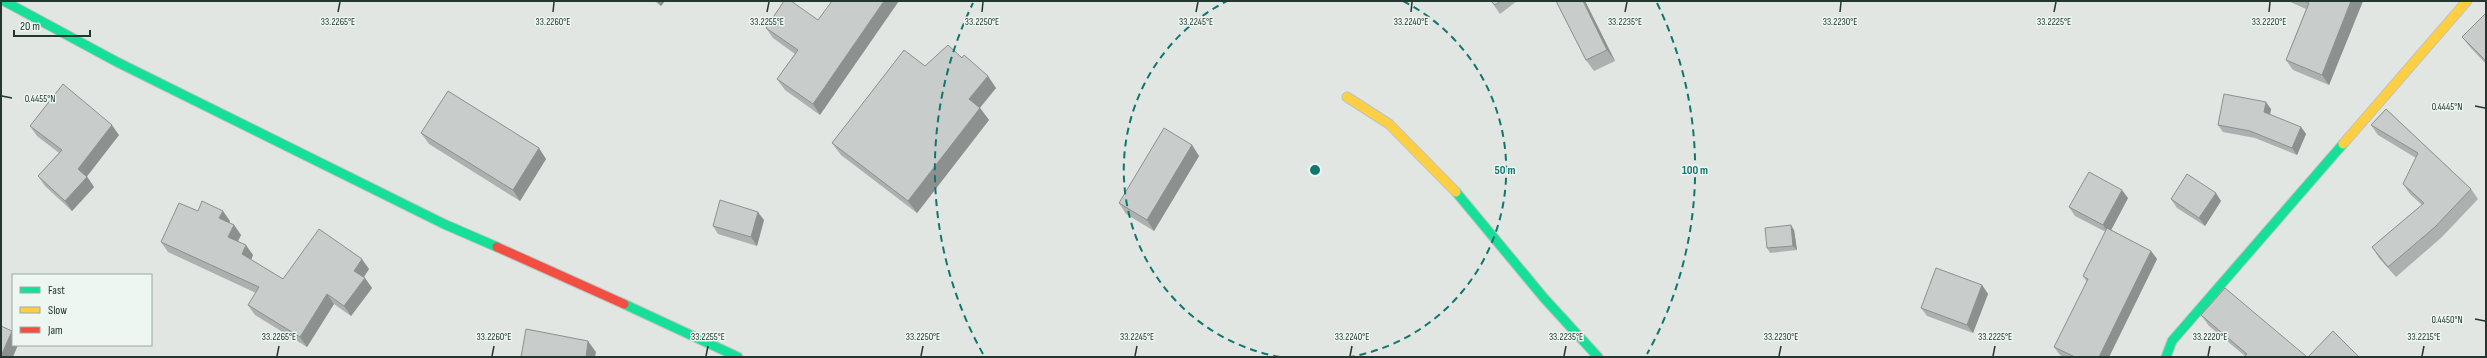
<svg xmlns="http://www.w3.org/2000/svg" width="2487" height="358" font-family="'Sofia Sans Condensed',sans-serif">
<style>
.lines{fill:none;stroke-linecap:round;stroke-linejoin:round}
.fast-casing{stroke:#bdc4c0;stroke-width:11}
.slow-casing{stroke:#bdc4c0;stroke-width:11}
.jam-casing{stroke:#bdc4c0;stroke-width:11}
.fast{stroke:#16e098;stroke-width:9}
.slow{stroke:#ffcf43;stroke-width:9}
.jam{stroke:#f24e42;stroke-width:9}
.wall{fill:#acb0af}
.shaded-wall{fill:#8c908e}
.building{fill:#c8cdcb;stroke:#8c908e}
.ticks{fill:none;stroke:#21372f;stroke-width:1.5}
.ring{fill:none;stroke:#0f766e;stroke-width:2;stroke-dasharray:7 5}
.ticks-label{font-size:10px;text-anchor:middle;fill:#21372f;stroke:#eef6f1;stroke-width:3;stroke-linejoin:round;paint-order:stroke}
.centre{fill:#0f766e;stroke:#eef6f1;stroke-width:2}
.ring-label{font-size:12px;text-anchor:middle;font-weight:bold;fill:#0f766e;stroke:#eef6f1;stroke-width:3;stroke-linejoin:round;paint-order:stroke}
</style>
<rect width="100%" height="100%" fill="#e1e6e3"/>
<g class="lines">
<g class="fast-casing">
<g id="fast">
<polyline points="4,1 117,62 444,224 497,247"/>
<polyline points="1456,192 1544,298 1598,357"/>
<polyline points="624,304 738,357"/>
<polyline points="2166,357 2172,341 2343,144"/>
</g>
</g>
<g class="slow-casing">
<g id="slow">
<polyline points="1347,97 1389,124 1456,192"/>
<polyline points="2343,144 2467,1"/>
</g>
</g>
<g class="jam-casing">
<polyline id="jam" points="497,247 624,304"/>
</g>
<use href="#fast" class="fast"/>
<use href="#slow" class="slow"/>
<use href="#jam" class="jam"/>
</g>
<g class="wall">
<polygon points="654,1 665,1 661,6"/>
<polygon points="784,1 820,115 785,90 777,79 795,54 773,38 766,28"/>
<polygon points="1491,1 1517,1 1500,14"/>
<polygon points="1556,1 1585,1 1615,61 1594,71 1586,60"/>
<polygon points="2288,1 2363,1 2329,85 2293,70 2286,60 2306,9"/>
<polygon points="2486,13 2486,64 2470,47 2462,37"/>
<polygon points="962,58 996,88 980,108 989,120 917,213 841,155 832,143"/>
<polygon points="2271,109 2270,115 2301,127 2306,134 2297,155 2255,138 2223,132 2218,125"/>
<polygon points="2386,109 2471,189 2478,199 2442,237 2396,277 2379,258 2372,247 2422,205 2410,194 2403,184 2416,158 2378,135 2371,125"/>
<polygon points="30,126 119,135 87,176 94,187 72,211 45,186 38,176 59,153 37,136"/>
<polygon points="421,133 546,159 520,201 429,144"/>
<polygon points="1192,145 1199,156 1154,231 1126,214 1119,203"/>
<polygon points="2128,198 2111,230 2151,251 2157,259 2109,357 2063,357 2060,355 2054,347 2087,282 2083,276 2106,232 2075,216 2069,207"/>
<polygon points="2171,199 2221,201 2205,226 2177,208"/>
<polygon points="198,211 230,221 229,223 234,225 241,235 238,241 253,255 251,260 283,279 369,269 364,277 372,288 351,316 334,304 307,347 255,315 248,305 256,293 168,252 161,242"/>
<polygon points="764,220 757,246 718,234 713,226"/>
<polygon points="1794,230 1797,250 1770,253 1767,248"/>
<polygon points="1982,285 1988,294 1973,333 1927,316 1921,308"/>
<polygon points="2201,315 2307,357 2245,356 2209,326"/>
</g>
<g class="shaded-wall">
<polygon points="657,1 665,1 661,6"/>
<polygon points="884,1 899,1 820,115 813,104"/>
<polygon points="1583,1 1585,1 1615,61 1607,50"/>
<polygon points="2351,1 2363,1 2329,85 2322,75"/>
<polygon points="988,76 996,88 977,111 969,99"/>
<polygon points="2266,102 2271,109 2269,119 2264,112"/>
<polygon points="980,108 989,120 917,213 908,201"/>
<polygon points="112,125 119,135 85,179 78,169"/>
<polygon points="2301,127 2306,134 2297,155 2292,148"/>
<polygon points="1192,145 1199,156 1154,231 1147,220"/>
<polygon points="539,148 546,159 520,201 513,190"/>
<polygon points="87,177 94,187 72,211 65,201"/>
<polygon points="2122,190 2128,198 2109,234 2103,225"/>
<polygon points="2216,193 2221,201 2205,226 2199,218"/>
<polygon points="223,211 230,221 226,228 219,218"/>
<polygon points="758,212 764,220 757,246 751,237"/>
<polygon points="234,225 241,235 235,247 228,237"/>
<polygon points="1791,225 1794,230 1797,250 1793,246"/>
<polygon points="246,245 253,255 249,265 242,254"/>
<polygon points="2151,251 2157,259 2109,357 2099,357"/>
<polygon points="362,259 369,269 361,281 354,271"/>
<polygon points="365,278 372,288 351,316 344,306"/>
<polygon points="1982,285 1988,294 1973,333 1967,325"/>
<polygon points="327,294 334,304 307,347 300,337"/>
<polygon points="12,331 13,333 13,345 18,345 13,357 1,357 1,356"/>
<polygon points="588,341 596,352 595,357 586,357"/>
</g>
<g class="building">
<polygon points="784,1 791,1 818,20 832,1 884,1 813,104 777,79 798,50 766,28"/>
<polygon points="1491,1 1501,1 1495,5"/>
<polygon points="1556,1 1583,1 1607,50 1586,60"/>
<polygon points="2304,1 2351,1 2322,75 2286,60 2309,3"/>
<polygon points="2486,13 2486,61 2462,37"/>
<polygon points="948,45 962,58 964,55 988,76 969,99 980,108 908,201 832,143 904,50 925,66"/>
<polygon points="63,84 112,125 78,169 87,177 65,201 38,176 62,150 30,126"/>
<polygon points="448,91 539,148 513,190 421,133"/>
<polygon points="2224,94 2266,102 2264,112 2301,127 2292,148 2250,131 2218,125"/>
<polygon points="2386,109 2471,189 2435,227 2388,267 2372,247 2424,203 2403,184 2418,153 2371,125"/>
<polygon points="1164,128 1192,145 1147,220 1119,203"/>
<polygon points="2089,172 2122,190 2103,225 2069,207"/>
<polygon points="2187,174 2216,193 2199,218 2171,199"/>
<polygon points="720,200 758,212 751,237 713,226"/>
<polygon points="202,201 223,211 219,218 234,225 228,237 246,245 242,254 283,279 319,229 362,259 354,271 365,278 344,306 327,294 300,337 248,305 259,287 161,242 179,203 198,211"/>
<polygon points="1791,225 1793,246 1767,248 1765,228"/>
<polygon points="2107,228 2151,251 2099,357 2075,357 2054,347 2088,279 2083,276"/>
<polygon points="1936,268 1982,285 1967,325 1921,308"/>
<polygon points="2225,288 2307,357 2244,357 2247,354 2201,315"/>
<polygon points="1,326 12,331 1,356"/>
<polygon points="526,329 588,341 586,357 521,357"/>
<polygon points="2333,331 2359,357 2308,357"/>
</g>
<path class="ticks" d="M338 12 340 2M553 12 554 2M767 12 769 2M982 12 983 2M1196 12 1198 2M1411 12 1412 2M1625 12 1627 2M1840 12 1841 2M2054 12 2056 2M2269 12 2270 2M2 96 12 98M2475 106 2485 108M2475 319 2485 321M277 356 279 346M492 356 494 346M706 356 708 346M921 356 923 346M1135 356 1137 346M1350 356 1352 346M1564 356 1566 346M1779 356 1781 346M1993 356 1995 346M2208 356 2210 346M2422 356 2424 346"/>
<g class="ring">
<path d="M1280 357A190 190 0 0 1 1227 1M1403 1A190 190 0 0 1 1350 357"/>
<path d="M983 354A380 380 0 0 1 973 3M1657 3A380 380 0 0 1 1647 354"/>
</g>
<g class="ticks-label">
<text x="338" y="25">33.2265°E</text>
<text x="553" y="25">33.2260°E</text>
<text x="767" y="25">33.2255°E</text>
<text x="982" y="25">33.2250°E</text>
<text x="1196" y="25">33.2245°E</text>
<text x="1411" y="25">33.2240°E</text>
<text x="1625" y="25">33.2235°E</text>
<text x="1840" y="25">33.2230°E</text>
<text x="2269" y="25">33.2220°E</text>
<text x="2054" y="25">33.2225°E</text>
<text x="40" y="102">0.4455°N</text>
<text x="2447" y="110">0.4445°N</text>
<text x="2447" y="323">0.4450°N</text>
<text x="279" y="340">33.2265°E</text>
<text x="494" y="340">33.2260°E</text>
<text x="708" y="340">33.2255°E</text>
<text x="923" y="340">33.2250°E</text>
<text x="1137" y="340">33.2245°E</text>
<text x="1352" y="340">33.2240°E</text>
<text x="1566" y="340">33.2235°E</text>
<text x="1781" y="340">33.2230°E</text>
<text x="1995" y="340">33.2225°E</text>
<text x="2210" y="340">33.2220°E</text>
<text x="2424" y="340">33.2215°E</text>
</g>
<circle cx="1315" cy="170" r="6" class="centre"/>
<g class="ring-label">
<text x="1505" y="174">50 m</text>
<text x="1695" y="174">100 m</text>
</g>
<rect width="2487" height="358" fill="none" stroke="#21372f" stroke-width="4"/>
<rect x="12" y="274" width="140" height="72" fill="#eef6f1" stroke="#9caaa3"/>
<rect x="20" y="287" width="20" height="6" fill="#16e098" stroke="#9caaa3"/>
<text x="48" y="294" font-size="12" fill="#21372f">Fast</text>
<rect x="20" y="307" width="20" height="6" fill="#ffcf43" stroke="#9caaa3"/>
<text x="48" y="314" font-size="12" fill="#21372f">Slow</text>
<rect x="20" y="327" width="20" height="6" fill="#f24e42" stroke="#9caaa3"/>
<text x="48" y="334" font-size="12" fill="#21372f">Jam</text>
<path d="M14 30v6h76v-6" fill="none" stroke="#21372f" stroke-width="2"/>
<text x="20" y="30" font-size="12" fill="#21372f" stroke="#eef6f1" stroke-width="3" paint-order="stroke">20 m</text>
</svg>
